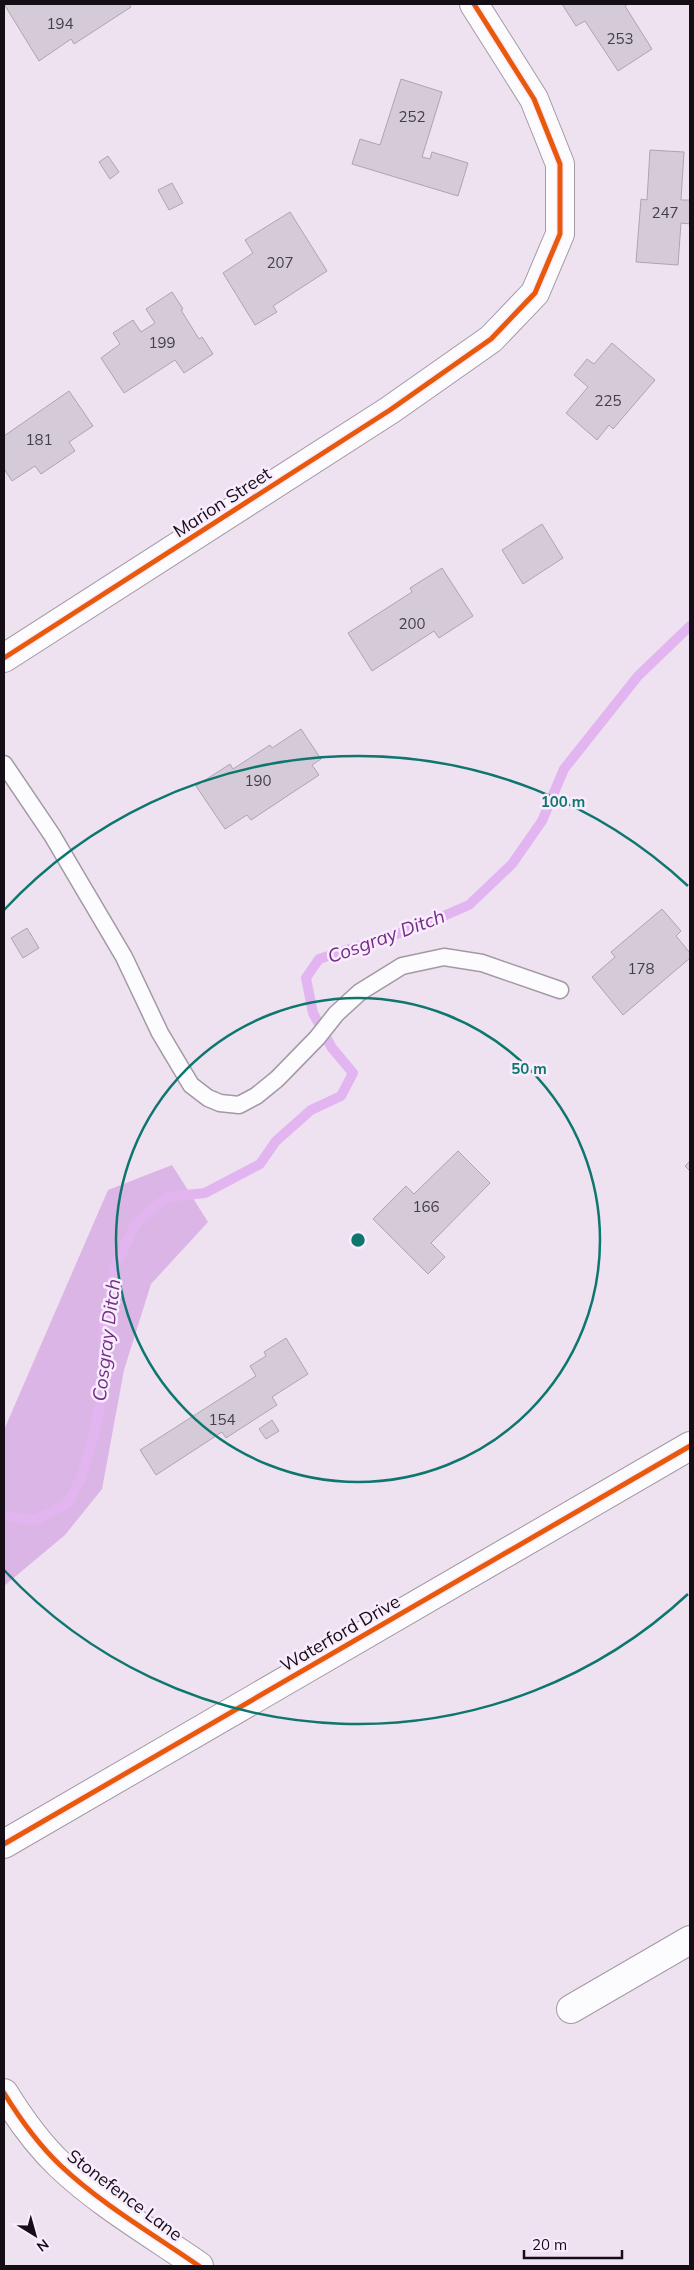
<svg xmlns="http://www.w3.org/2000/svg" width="694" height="2270" font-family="Mulish,sans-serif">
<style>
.forest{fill:#dbb5e5}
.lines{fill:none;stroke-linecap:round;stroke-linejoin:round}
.stream{stroke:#e3b5f0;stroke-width:10}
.building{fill:#d5cbd8;stroke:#aea4b0}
.service-casing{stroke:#a399a5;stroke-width:19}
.minor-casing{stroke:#a399a5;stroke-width:30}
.service{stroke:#fcfbfd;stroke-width:16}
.minor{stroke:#fcfbfd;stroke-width:28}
.cycleway-casing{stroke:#f9edfd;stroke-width:8}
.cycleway{stroke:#e8590c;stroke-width:5}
.ring{fill:none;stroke:#0f766e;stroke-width:2.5}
.labels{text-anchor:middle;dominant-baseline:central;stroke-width:5;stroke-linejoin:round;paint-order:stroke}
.number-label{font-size:15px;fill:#453d47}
.street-label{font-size:18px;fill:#150e17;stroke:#f9edfd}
.water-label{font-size:19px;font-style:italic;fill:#732d86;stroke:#f9edfd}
.centre{fill:#0f766e;stroke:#f9edfd;stroke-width:2.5}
.ring-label{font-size:15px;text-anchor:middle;font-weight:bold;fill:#0f766e;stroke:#f9edfd;stroke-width:5;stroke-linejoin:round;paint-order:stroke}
</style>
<rect width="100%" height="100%" fill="#eee2f1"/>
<polygon class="forest" points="172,1165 208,1222 151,1284 124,1370 102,1489 65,1535 4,1586 4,1430 108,1190"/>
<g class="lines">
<polyline class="stream" points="4,1516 35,1520 68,1503 81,1478 95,1431 103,1385 104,1325 114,1269 136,1223 167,1197 205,1193 260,1164 276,1141 311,1110 341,1096 353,1073 332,1048 313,1013 306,978 319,959 418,927 469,905 512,864 542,821 564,769 638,676 690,626"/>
</g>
<g class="building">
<polygon points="4,4 129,4 131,7 74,44 71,39 39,61"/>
<polygon points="562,4 628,4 625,6 652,49 618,71 585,21 576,26"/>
<polygon points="401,79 442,92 422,157 430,159 432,152 468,163 458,196 352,164 360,139 380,145"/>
<polygon points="650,150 684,152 681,200 690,200 690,224 681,223 678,265 636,262 641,199 647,200"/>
<polygon points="108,156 119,172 110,179 99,162"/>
<polygon points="172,183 183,203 169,210 158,190"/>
<polygon points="290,212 327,271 273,306 277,312 255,325 223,273 253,253 245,240"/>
<polygon points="172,292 183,309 181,310 199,339 202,337 213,354 184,373 175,360 124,393 101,358 120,344 113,333 133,320 141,332 155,323 146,309"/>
<polygon points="612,343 655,380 613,429 609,425 597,440 566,413 588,387 574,375 587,359 594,364"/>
<polygon points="69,391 93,426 69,442 75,451 41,474 35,466 12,481 4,469 4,436"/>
<polygon points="542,524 563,558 523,584 502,550"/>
<polygon points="442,568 473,616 439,638 434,631 372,671 348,633 412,592 410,588"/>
<polygon points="301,729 321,759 312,765 319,775 251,820 247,815 225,829 196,786 230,764 233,769 270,745 272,748"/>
<polygon points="662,909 681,931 676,936 690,953 690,958 623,1015 592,977 615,957 611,952"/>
<polygon points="27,928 39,948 23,958 11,938"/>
<polygon points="458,1151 490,1183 431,1243 445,1257 428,1274 373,1219 406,1186 414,1194"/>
<polygon points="690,1161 690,1171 685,1166"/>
<polygon points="286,1338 308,1374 272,1397 277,1405 226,1438 222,1432 156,1475 140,1450 256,1376 250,1366 266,1356 264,1352"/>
<polygon points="272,1420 279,1431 266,1439 259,1429"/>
</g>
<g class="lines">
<g class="service-casing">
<polyline id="service" points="4,764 52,835 124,957 160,1033 191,1085 208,1098 220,1103 239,1105 256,1096 277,1079 317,1038 336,1014 360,992 402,966 444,957 482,963 560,990"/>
</g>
<g class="minor-casing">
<g id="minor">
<polyline points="4,658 390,410 491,339 535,293 560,234 560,164 534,99 474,4"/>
<polyline points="4,1844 690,1446"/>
<polyline points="571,2009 690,1940"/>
<path d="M4 2093C20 2119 38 2144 60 2165 101 2204 153 2234 199 2266"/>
</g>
</g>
<use href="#service" class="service"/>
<use href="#minor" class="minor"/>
<g class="cycleway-casing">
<g id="cycleway">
<polyline points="4,658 390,410 491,339 535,293 560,234 560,164 534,99 474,4"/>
<polyline points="4,1844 690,1446"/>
<path d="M4 2093C20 2119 38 2144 60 2165 101 2204 153 2234 199 2266"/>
</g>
</g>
<use href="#cycleway" class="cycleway"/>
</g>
<g class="ring">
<circle cx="358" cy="1240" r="242"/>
<path d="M688 1594A484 484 0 0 1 4 1570M4 910A484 484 0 0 1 688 886"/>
</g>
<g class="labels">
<g class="number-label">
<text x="60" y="23">194</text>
<text x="620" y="38">253</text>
<text x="412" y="116">252</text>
<text x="665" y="212">247</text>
<text x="280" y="262">207</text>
<text x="162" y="342">199</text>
<text x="608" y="400">225</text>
<text x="39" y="439">181</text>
<text x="412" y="623">200</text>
<text x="258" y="780">190</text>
<text x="641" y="968">178</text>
<text x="426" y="1206">166</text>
<text x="222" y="1419">154</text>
</g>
<g class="street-label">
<text transform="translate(222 502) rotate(-33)">Marion Street</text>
<text transform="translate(340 1633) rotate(-30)">Waterford Drive</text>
<text transform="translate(125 2195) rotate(37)">Stonefence Lane</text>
</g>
<g class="water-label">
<text transform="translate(386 936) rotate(-20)">Cosgray Ditch</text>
<text transform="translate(106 1340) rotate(-83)">Cosgray Ditch</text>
</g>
</g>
<circle cx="358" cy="1240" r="8" class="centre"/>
<g class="ring-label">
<text x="563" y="807">100 m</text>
<text x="529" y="1074">50 m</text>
</g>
<rect width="694" height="2270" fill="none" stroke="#150e17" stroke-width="10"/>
<g transform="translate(35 2235) rotate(143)" stroke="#f9edfd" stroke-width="4" paint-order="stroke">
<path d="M0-4L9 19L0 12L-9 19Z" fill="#150e17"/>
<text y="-8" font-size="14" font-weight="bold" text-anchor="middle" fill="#150e17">N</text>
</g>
<path d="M524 2250v8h98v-8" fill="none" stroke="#150e17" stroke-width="2.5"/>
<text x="532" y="2250" font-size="15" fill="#150e17" stroke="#f9edfd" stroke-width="4" paint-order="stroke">20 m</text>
</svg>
